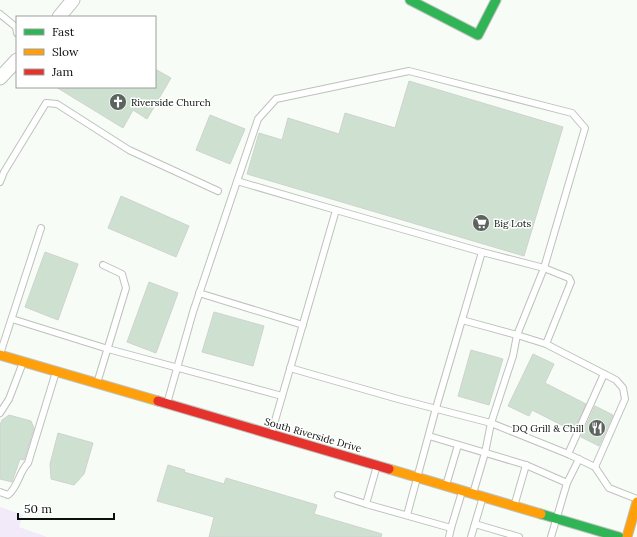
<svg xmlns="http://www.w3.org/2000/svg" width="637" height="537" font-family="Lora,serif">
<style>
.green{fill:#f2e9f9}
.building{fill:#cee1d1;stroke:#ced3ce}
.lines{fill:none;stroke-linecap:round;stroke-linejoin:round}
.lane-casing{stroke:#bdc2bd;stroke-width:8}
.street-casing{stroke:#bdc2bd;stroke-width:15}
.fast-casing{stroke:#bdc2bd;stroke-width:11}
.slow-casing{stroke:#bdc2bd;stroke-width:11}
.jam-casing{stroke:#bdc2bd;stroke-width:11}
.lane{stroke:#fefffe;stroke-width:6}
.street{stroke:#fefffe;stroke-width:13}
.fast{stroke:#30b455;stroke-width:9}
.slow{stroke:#ff9f0a;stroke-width:9}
.jam{stroke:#e5322d;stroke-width:9}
.labels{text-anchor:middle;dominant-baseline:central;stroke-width:3;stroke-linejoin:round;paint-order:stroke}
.poi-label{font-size:10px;fill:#0a100b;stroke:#fff;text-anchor:start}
.street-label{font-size:10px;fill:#0a100b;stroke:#fff}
</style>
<rect width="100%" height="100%" fill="#f7fcf7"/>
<polygon class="green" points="0,507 23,515 19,527 47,537 0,537"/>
<g class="building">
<polygon points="155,69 171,78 147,119 133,110 123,128 56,87 155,87"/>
<polygon points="409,81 563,127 524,256 247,174 259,133 282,140 288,118 339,134 345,113 395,128"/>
<polygon points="210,115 245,129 230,164 196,150"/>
<polygon points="121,196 189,226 176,257 108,228"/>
<polygon points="45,252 78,264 58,320 25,307"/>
<polygon points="149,282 178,293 156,353 127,342"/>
<polygon points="214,312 264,326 253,366 202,352"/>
<polygon points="471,350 503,359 489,405 458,396"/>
<polygon points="533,354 554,364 545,383 586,404 573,431 532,410 529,416 508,406"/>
<polygon points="595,406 613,415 599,446 581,437"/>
<polygon points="9,415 31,421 34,428 24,460 20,459 12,482 0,479 0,425 2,420"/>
<polygon points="58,433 93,443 84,474 74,485 51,479 50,464"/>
<polygon points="168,465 185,470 184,472 224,484 226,478 317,505 314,514 382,534 381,537 209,537 214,517 157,501"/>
</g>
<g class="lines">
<g class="lane-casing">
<g id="lane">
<polyline points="0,14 16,27 17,33"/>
<polyline points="237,181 336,210"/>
<polyline points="0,182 4,172 46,103 57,104 129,150 218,191"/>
<polyline points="199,293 303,325"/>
<polyline points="12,319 108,349 282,396"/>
<polyline points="462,320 517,335 546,344"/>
<polyline points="1,351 41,228"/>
<polyline points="290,368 398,399 491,423 568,454 595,467 609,488 637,499"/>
<polyline points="98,380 126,288 122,274 103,265"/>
<polyline points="168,400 193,312 258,119 276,99 409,71 572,113 585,128 544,268 569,278 571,282 546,344 616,380 623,388 625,399 595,467"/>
<polyline points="0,413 9,399 22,365"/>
<polyline points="272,431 336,210 482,252 436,408 407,515"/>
<polyline points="429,436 526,465 567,483 579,459"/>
<polyline points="568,454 604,374"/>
<polyline points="376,469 366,504 451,528 461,495"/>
<polyline points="447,482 458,445"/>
<polyline points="474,490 485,453 491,423 513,356 517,335 544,268 482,252"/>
<path d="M0 492 8 495C18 487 19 472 28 463L55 375"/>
<polyline points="338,495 366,504"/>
<polyline points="515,503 526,465"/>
<polyline points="475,524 519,537"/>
<polyline points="449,537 451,528"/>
<polyline points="471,537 482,500"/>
<polyline points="551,537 567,483"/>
</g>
</g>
<g class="street-casing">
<g id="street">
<polyline points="59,17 73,0"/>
<polyline points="0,78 17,60"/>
</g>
</g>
<g class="fast-casing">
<g id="fast">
<polyline points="410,0 478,35 496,0"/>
<polyline points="541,514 619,537"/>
</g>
</g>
<g class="slow-casing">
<g id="slow">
<polyline points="0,355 158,401"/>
<polyline points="389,469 541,514"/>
<polyline points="627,537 637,502"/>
</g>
</g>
<g class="jam-casing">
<polyline id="jam" points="158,401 389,469"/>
</g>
<use href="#lane" class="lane"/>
<use href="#street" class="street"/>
<use href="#fast" class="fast"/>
<use href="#slow" class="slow"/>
<use href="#jam" class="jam"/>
</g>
<defs>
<g id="church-disc" transform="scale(0.9)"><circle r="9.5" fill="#5d635e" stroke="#fff"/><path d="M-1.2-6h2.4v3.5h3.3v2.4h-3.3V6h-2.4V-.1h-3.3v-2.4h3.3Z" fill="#fff"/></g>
<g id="supermarket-disc" transform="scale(0.9)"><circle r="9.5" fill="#5d635e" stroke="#fff"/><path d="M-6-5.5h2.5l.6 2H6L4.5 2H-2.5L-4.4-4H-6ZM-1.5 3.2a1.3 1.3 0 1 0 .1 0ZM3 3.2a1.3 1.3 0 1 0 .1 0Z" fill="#fff"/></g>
<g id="restaurant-disc" transform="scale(0.9)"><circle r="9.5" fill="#5d635e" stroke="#fff"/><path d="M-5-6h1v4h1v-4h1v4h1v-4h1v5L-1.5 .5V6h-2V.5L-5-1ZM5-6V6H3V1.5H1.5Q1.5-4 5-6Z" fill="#fff"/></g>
</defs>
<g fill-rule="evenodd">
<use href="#church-disc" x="118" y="102"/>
<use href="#supermarket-disc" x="481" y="223"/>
<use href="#restaurant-disc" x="597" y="428"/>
</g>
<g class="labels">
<g class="poi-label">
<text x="131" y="102">Riverside Church</text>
<text x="494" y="223">Big Lots</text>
<text x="584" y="428" text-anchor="end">DQ Grill &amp; Chill</text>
</g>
<g class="street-label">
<text transform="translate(313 435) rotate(16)">South Riverside Drive</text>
</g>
</g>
<rect x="16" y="16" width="140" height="72" fill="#ffffff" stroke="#9d9f9d"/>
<rect x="24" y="29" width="20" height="6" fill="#30b455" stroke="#9d9f9d"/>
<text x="52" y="36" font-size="12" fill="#0a100b">Fast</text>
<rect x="24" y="49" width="20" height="6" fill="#ff9f0a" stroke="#9d9f9d"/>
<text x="52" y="56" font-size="12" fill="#0a100b">Slow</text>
<rect x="24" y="69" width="20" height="6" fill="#e5322d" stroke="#9d9f9d"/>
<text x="52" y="76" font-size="12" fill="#0a100b">Jam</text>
<path d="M18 513v6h96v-6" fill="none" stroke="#0a100b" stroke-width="2"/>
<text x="24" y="513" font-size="12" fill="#0a100b" stroke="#ffffff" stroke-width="3" paint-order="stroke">50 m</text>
</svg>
